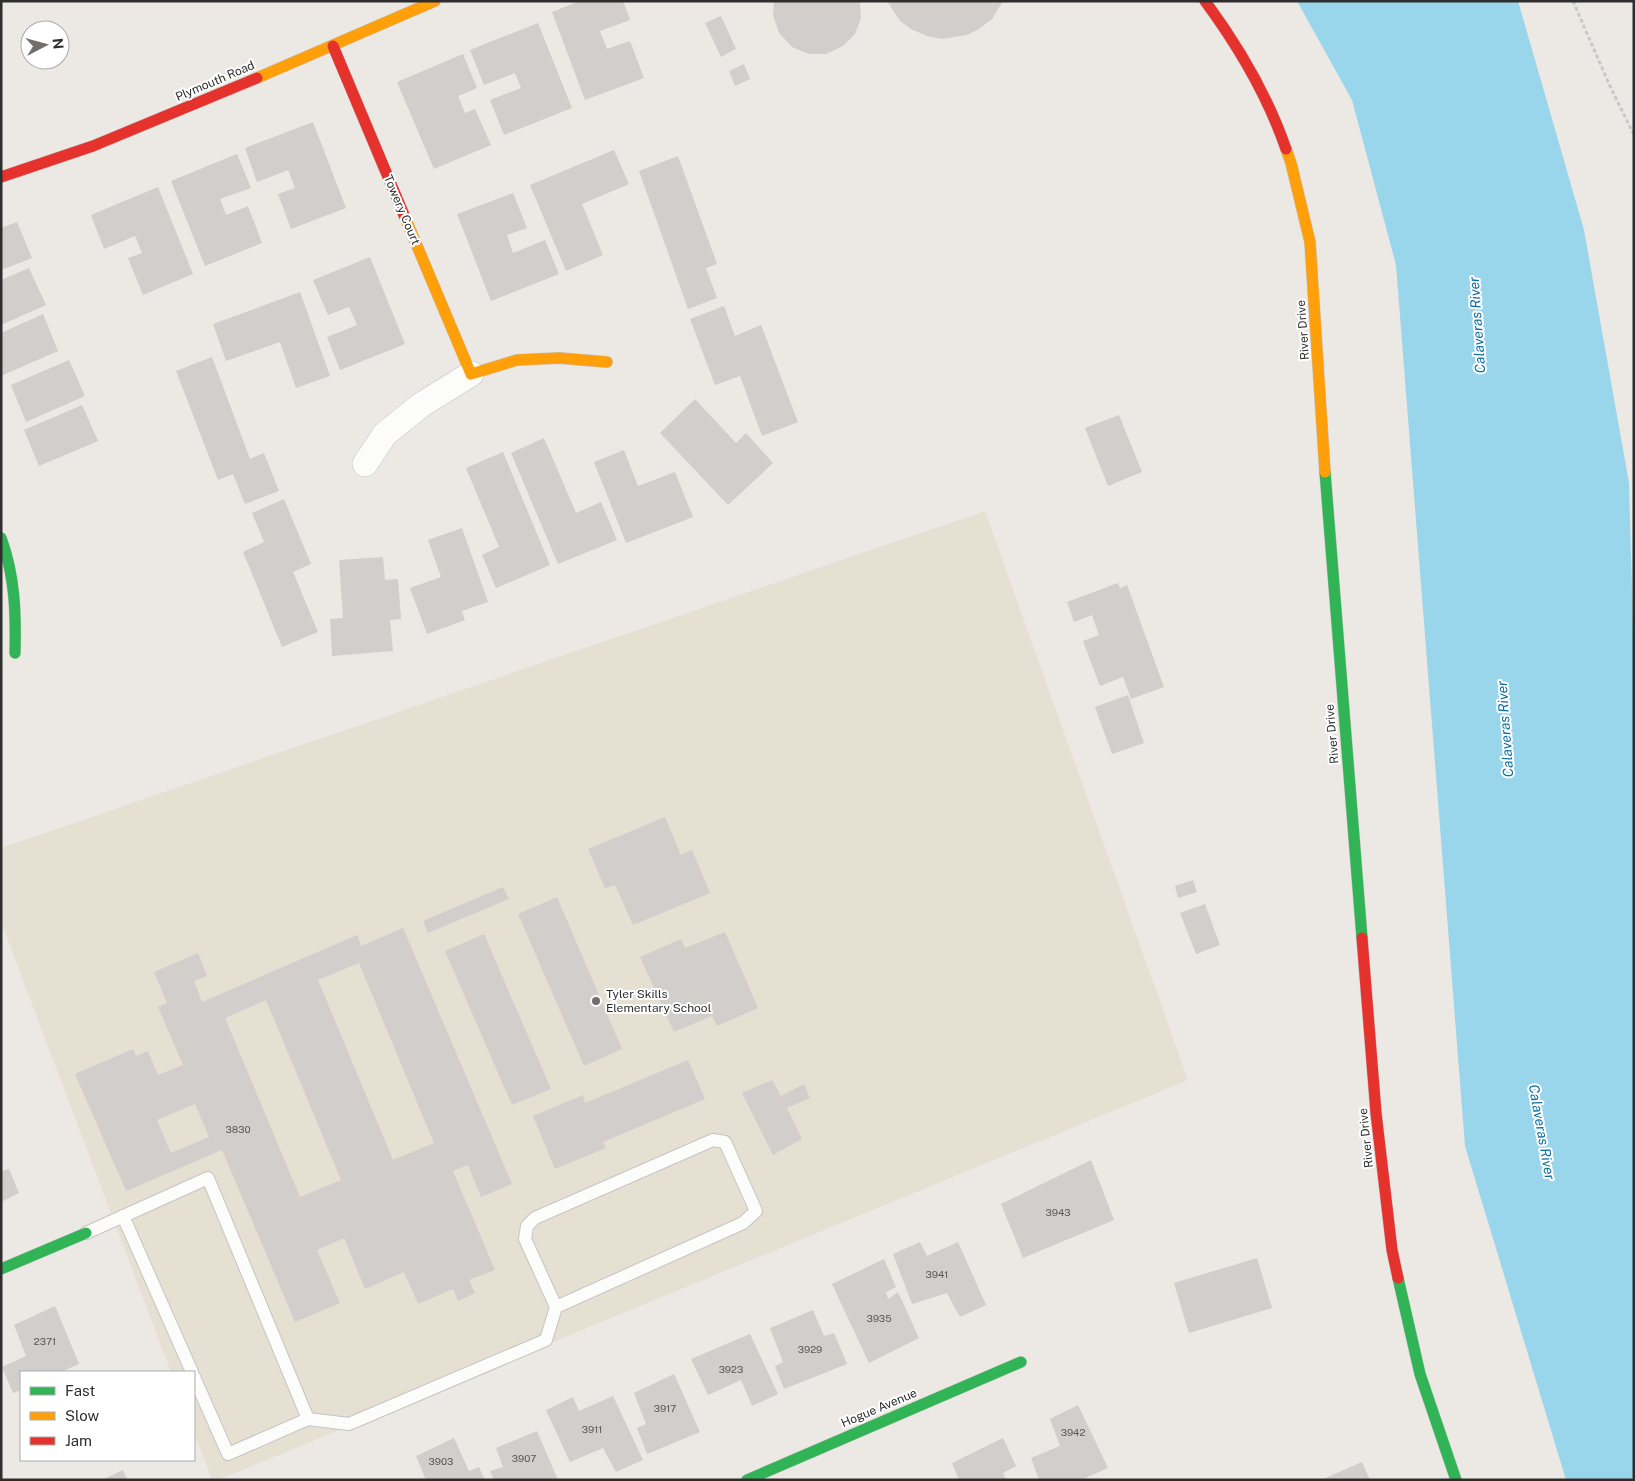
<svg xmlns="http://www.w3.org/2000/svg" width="1635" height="1481" font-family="'Public Sans',sans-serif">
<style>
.education{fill:#e6e0d3}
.water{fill:#99d6ec}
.building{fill:#d1cecb;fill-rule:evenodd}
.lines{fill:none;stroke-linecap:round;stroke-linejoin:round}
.lane-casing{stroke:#c5c4c5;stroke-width:14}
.street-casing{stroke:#c5c4c5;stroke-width:26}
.fast-casing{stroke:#c5c4c5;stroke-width:12}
.slow-casing{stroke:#c5c4c5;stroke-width:12}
.jam-casing{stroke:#c5c4c5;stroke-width:12}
.path{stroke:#c9c9c8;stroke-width:3;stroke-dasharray:4 2.5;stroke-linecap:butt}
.lane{stroke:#fcfcfb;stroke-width:12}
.street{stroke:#fcfcfb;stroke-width:25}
.fast{stroke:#30b455;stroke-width:11}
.slow{stroke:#ff9f0a;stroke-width:11}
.jam{stroke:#e5322d;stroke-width:11}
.poi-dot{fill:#706f6e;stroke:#fff;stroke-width:2}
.labels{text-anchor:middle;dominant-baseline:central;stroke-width:4;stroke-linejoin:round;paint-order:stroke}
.number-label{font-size:10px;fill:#585857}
.street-label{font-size:12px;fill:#2e2e2e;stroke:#fff}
.poi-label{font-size:12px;fill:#2e2e2e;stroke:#fff;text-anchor:start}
.water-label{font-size:14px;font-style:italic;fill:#0d6fa3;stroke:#fff}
</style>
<rect width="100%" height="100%" fill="#ece8e4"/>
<polygon class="education" points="985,511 1188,1080 218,1480 212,1480 194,1432 194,1372 171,1372 1,922 1,848"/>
<polygon class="water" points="1297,1 1518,1 1584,230 1629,483 1634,663 1634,1480 1566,1480 1465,1146 1396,265 1352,100"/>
<g class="building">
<polygon points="580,1 623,1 630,20 600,31 607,49 630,41 644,78 585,100 552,12"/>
<polygon points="774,1 860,1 861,18 855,34 843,46 826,54 809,54 792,47 779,33 773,15"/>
<polygon points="887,1 1003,1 992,19 979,29 967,35 942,39 927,36 911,29 900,21"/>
<polygon points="721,16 736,49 721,57 705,23"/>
<polygon points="538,23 572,108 504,135 490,100 521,88 515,73 484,85 470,50"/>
<polygon points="463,54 477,88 458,96 465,113 475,109 491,145 434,169 397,82"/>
<polygon points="744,64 750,79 735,86 729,71"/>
<polygon points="313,122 346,208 291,229 278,194 295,188 288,170 257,182 245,148"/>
<polygon points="614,150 629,184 582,204 603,255 566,271 530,185"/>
<polygon points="237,154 251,188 220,199 226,215 248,206 262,243 205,266 171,181"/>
<polygon points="678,156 717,264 706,268 717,298 688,309 639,171"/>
<polygon points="158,187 193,274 143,295 128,258 142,253 135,236 104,249 91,215"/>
<polygon points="513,193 527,228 507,235 513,253 545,240 559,274 491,301 457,214"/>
<polygon points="17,222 32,258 1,270 1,228"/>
<polygon points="370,257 405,344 340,370 327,337 357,325 349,307 328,315 313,280"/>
<polygon points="29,268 46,305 1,325 1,280"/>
<polygon points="300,292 330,376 296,388 280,342 226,361 213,324"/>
<polygon points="724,306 735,336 761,325 798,422 762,436 740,376 715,385 690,319"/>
<polygon points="43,314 58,351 1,376 1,333"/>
<polygon points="212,357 250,459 264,453 279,491 245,504 233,474 218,480 176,371"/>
<polygon points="69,360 85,396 26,422 11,385"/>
<polygon points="695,399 736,443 746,433 773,463 728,505 660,433"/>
<polygon points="82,405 98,441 39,466 24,430"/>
<polygon points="1119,415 1142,472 1108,486 1085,428"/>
<polygon points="544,438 576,513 601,502 617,540 558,564 511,453"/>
<polygon points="624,450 638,486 675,472 693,517 626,543 594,462"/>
<polygon points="503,452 550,565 496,588 482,555 499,547 466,468"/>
<polygon points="284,499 311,564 293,572 318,632 282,647 243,552 264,542 252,513"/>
<polygon points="462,528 488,602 462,611 465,620 427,634 410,588 441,577 428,540"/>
<polygon points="383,557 385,580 398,579 401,619 390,620 393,651 332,656 330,619 343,618 339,560"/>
<polygon points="1118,583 1120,588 1127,585 1164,687 1131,699 1123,677 1100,686 1083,641 1099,635 1092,615 1074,622 1067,602"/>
<polygon points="1128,695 1144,743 1112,754 1095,707"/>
<polygon points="665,817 681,855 692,850 710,893 633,925 615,885 605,888 588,849"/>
<polygon points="1193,880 1197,892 1178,898 1175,886"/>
<polygon points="503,887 509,899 428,933 423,921"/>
<polygon points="557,897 622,1049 584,1066 518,914"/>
<polygon points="1205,904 1220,945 1196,954 1180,913"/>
<path d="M403 928 512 1184 481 1197 468 1165 453 1171 495 1270 469 1280 475 1293 458 1301 453 1289 418 1304 404 1272 365 1289 344 1238 317 1250 340 1303 295 1322 222 1150 126 1191 75 1074 133 1049 136 1056 148 1051 158 1075 183 1065 158 1007 167 1003 154 972 198 953 207 976 194 981 202 1002 357 935 361 946ZM359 963 434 1143 393 1160 318 980ZM266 1000 341 1180 300 1197 225 1018ZM195 1104 209 1137 171 1153 157 1120Z"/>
<polygon points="725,932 758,1008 717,1026 712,1016 674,1032 640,957 681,939 685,948"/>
<polygon points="484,934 551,1089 512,1105 445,951"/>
<polygon points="688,1060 705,1099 603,1142 606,1148 555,1169 533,1116 583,1095 585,1103"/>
<polygon points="772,1080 781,1096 804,1084 810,1098 787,1108 802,1139 773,1155 742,1093"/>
<polygon points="1091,1160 1114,1220 1023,1258 1001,1204"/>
<polygon points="9,1169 19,1193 1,1202 1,1171"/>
<polygon points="920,1242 927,1256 958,1242 986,1305 960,1317 947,1293 912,1304 893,1254"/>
<polygon points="1257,1258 1272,1308 1189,1333 1174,1283"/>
<polygon points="884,1259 896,1287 886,1292 888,1299 898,1292 919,1338 869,1363 832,1284"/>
<polygon points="55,1306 79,1364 61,1372 21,1372 21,1390 13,1393 2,1367 26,1356 14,1325"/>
<polygon points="813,1310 824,1336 834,1333 847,1364 784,1389 775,1366 783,1362 770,1328"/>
<polygon points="750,1334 778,1394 752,1406 741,1380 708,1395 691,1359"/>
<polygon points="674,1374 700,1432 647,1454 637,1428 646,1424 634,1393"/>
<polygon points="613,1396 643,1460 616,1472 603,1448 570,1462 546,1410 573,1397 579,1411"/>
<polygon points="1078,1405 1108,1468 1081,1480 1039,1480 1031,1458 1060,1446 1050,1419"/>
<polygon points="537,1431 558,1480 494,1480 490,1471 503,1467 496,1448"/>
<polygon points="454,1438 469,1471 479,1467 485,1480 426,1480 416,1456"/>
<polygon points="1003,1438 1016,1466 1003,1473 1006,1480 959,1480 952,1463"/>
<polygon points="1362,1462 1370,1480 1321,1480"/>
<polygon points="123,1470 127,1480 102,1480"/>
</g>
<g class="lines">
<g class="lane-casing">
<g id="lane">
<polyline points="123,1216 192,1372"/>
<polyline points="86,1233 208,1178 308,1419 228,1454 194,1377"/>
<polyline points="308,1419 349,1424 546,1340 556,1307 525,1239 527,1226 535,1218 713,1140 725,1142 756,1211 743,1223 556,1307"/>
</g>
</g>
<g class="street-casing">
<polyline id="street" points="365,464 385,434 421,405 471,374"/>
</g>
<g class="fast-casing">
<g id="fast">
<polyline points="1325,472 1362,938"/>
<path d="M1 538C15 576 16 613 15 653"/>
<polyline points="1,1269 86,1233"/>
<polyline points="1398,1278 1420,1374 1456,1480"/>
<polyline points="747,1480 1021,1362"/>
</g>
</g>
<g class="slow-casing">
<g id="slow">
<polyline points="257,78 435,1"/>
<polyline points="1286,149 1291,163 1310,242 1325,472"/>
<polyline points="404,215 471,374 517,360 559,358 607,362"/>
</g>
</g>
<g class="jam-casing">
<g id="jam">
<path d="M1205 1C1239 47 1267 94 1286 149"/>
<polyline points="333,46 404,215"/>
<polyline points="1,177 93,146 257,78"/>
<polyline points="1362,938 1376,1113 1392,1250 1398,1278"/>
</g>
</g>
<polyline class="path" points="1573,1 1609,84 1634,135"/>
<use href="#lane" class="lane"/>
<use href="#street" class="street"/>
<use href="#fast" class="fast"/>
<use href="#slow" class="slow"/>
<use href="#jam" class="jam"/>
</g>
<circle class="poi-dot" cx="596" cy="1001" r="5"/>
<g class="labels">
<g class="number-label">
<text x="238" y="1129">3830</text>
<text x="1058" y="1212">3943</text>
<text x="937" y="1274">3941</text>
<text x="879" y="1318">3935</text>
<text x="45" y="1341">2371</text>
<text x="810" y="1349">3929</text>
<text x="731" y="1369">3923</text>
<text x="665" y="1408">3917</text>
<text x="592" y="1429">3911</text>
<text x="1073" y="1432">3942</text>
<text x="524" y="1458">3907</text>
<text x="441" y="1461">3903</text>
</g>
<g class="street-label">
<text transform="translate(215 81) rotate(-23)">Plymouth Road</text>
<text transform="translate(402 210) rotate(67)">Towery Court</text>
<text transform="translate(1303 330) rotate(-94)">River Drive</text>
<text transform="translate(1332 734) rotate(-95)">River Drive</text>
<text transform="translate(1366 1138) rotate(-96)">River Drive</text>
<text transform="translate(879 1408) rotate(-23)">Hogue Avenue</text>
</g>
<g class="poi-label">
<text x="606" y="994">Tyler Skills<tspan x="606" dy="14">Elementary School</tspan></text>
</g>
<g class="water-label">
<text transform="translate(1477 325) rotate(-94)">Calaveras River</text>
<text transform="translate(1505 729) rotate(-94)">Calaveras River</text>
<text transform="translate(1542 1132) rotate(80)">Calaveras River</text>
</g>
</g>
<rect width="1635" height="1481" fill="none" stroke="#2e2e2e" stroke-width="5"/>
<rect x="20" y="1371" width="175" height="90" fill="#ffffff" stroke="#ababab"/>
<rect x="30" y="1387" width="25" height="8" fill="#30b455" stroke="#ababab"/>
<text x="65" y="1396" font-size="15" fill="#2e2e2e">Fast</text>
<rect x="30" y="1412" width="25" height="8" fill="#ff9f0a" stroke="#ababab"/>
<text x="65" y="1421" font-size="15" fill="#2e2e2e">Slow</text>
<rect x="30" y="1437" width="25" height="8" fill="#e5322d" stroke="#ababab"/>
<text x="65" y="1446" font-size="15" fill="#2e2e2e">Jam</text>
<g transform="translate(45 45) rotate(84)"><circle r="24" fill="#ffffff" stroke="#ababab"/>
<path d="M0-4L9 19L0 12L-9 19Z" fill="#706f6e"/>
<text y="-8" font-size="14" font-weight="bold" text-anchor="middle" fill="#2e2e2e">N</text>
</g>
</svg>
